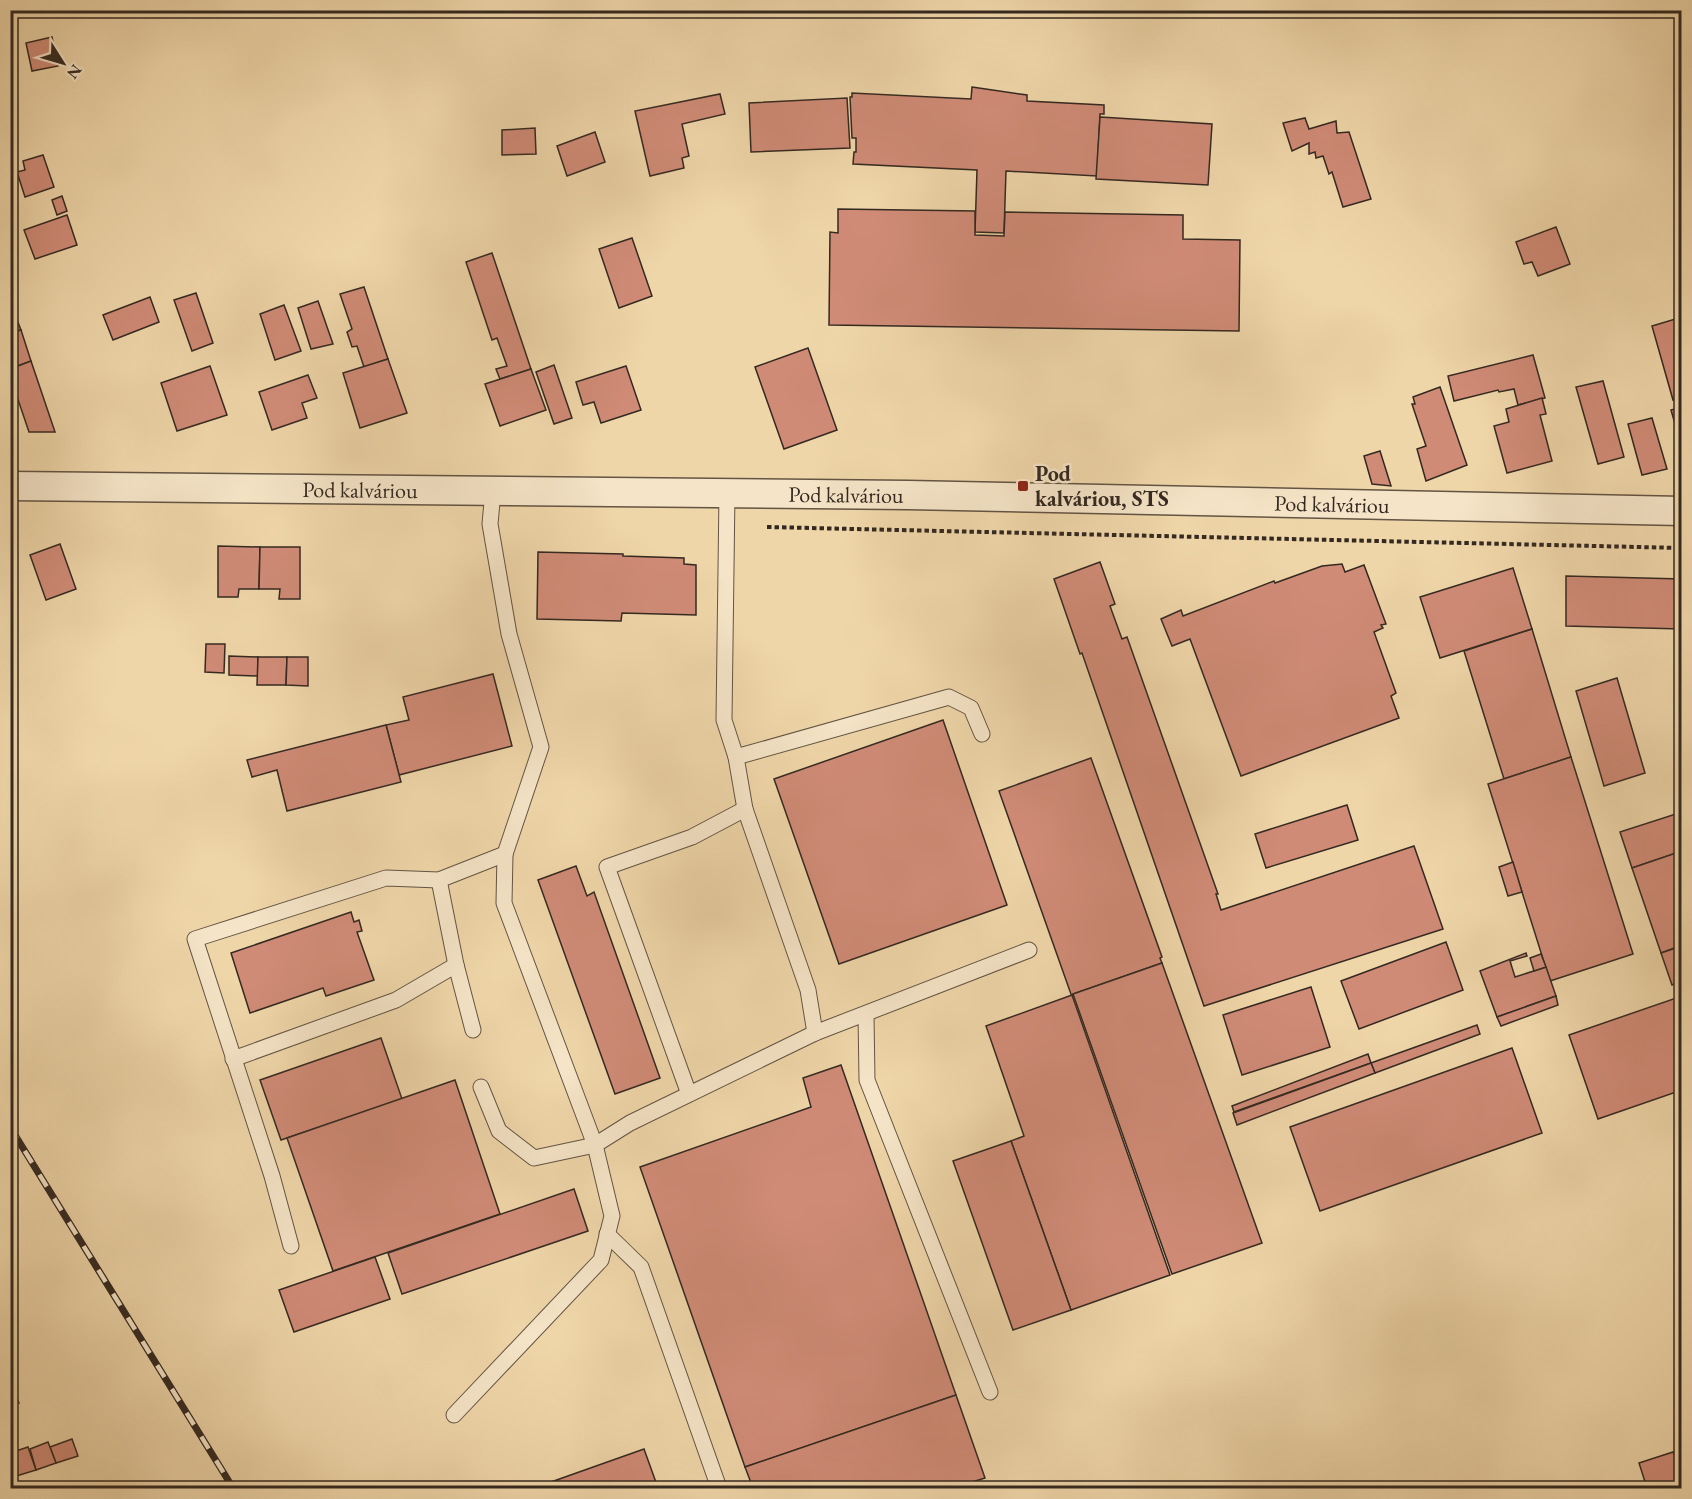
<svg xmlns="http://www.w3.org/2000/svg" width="1692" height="1499" font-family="'EB Garamond',serif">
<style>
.building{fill:#d08b77;stroke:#342921;stroke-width:1.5}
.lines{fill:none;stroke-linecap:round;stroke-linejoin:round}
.lane-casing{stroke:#635443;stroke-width:17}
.street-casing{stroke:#635443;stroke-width:31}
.path{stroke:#342921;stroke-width:4;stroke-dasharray:4.5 3;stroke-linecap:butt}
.lane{stroke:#f5e4c7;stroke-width:15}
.street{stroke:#f5e4c7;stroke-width:28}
.rail-casing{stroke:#342921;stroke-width:7}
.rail{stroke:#f5e4c7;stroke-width:4.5;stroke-dasharray:14;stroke-linecap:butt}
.poi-dot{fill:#8f2418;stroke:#f5e4c7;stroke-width:2}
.labels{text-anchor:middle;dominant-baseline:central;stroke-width:5;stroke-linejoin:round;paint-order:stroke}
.poi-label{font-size:22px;font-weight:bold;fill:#342921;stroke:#f5e4c7;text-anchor:start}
.street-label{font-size:22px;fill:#342921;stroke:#f5e4c7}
</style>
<rect width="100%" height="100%" fill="#efd6a9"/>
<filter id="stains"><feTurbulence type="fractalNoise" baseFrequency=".00333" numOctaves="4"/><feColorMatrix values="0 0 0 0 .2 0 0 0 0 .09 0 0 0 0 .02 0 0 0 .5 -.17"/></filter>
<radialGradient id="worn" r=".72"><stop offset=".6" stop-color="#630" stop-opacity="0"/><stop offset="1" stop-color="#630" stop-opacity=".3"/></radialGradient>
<g class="building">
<polygon points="52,37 58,66 32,71 26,43"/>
<polygon points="972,87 1027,95 1027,101 1104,105 1104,114 1100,114 1097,176 1006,171 1004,233 975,232 977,170 853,164 854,152 856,152 856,138 852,138 850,97 852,97 852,93 971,99"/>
<polygon points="720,94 725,114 682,124 689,156 682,158 684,168 650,176 635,111"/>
<polygon points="847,98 850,148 751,152 749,103"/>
<polygon points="1100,117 1212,124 1208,185 1096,179"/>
<polygon points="1305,118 1309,129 1336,121 1337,133 1349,132 1371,199 1343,207 1332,172 1329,174 1323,156 1316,158 1315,152 1309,154 1309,143 1292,151 1283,123"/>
<polygon points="535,128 536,154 502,155 502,130"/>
<polygon points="595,132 605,162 567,176 557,146"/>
<polygon points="43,155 54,187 25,197 17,172 25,170 23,161"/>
<polygon points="62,196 67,211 57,215 52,200"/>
<polygon points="838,209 975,211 975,235 1004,236 1005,212 1183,215 1183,239 1240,240 1239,331 829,325 830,232 838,233"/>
<polygon points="67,215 77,245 35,259 24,230"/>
<polygon points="1556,227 1570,264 1538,276 1532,262 1524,264 1516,242"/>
<polygon points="632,238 652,296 619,308 599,249"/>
<polygon points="492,253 531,369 500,379 496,369 507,366 497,338 492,340 466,262"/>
<polygon points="364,287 388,359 364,367 357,346 352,347 347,332 352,329 340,294"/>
<polygon points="196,293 213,343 192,351 174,300"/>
<polygon points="150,297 159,322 113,340 103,315"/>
<polygon points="318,301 333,344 311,349 298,308"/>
<polygon points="284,305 301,351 275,360 260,314"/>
<polygon points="10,307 12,307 21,330 10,333"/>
<polygon points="1682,317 1682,398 1673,400 1652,326"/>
<polygon points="21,330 31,361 15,367 10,354 10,333"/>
<polygon points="808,348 837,430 784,449 755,367"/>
<polygon points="1533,355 1545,398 1518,405 1514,389 1499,392 1498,390 1454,401 1448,376"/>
<polygon points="388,359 407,413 360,428 343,373"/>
<polygon points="31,361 55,432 29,432 10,376 10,369"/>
<polygon points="554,365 572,418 554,424 536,372"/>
<polygon points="210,366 227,415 177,431 161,383"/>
<polygon points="626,366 641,410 601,423 594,402 583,405 576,382"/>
<polygon points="531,369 546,410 500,426 485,384"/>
<polygon points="308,375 317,398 302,403 307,418 272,430 259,392"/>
<polygon points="1603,381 1624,457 1598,464 1576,387"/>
<polygon points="1440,387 1467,465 1426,481 1417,449 1426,446 1412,404 1415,404 1413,397"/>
<polygon points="1542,398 1546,414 1540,415 1552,461 1507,473 1494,426 1509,422 1506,409"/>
<polygon points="1682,407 1682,448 1671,410"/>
<polygon points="1652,418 1667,469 1642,475 1628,424"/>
<polygon points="1380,451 1391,486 1372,484 1364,456"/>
<polygon points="60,544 76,589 46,600 30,555"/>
<polygon points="218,546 260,547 259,589 239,589 238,597 218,597"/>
<polygon points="260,547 300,547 300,599 279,599 280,589 259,589"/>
<polygon points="538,552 623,554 623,556 684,558 684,564 696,565 696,615 622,613 621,621 537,619"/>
<polygon points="1100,562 1115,604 1110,606 1122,639 1127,637 1218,894 1216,894 1221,910 1414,846 1443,929 1204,1006 1082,653 1080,654 1054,579"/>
<polygon points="1342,564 1345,572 1364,565 1386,624 1381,625 1383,628 1374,632 1396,693 1391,696 1399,718 1241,776 1190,639 1172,646 1161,619 1181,610 1183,616 1274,581 1275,583 1322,566"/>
<polygon points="1513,568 1532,629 1440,658 1420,597"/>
<polygon points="1566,576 1682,579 1682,629 1566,626"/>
<polygon points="1532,629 1571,757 1504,779 1464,651"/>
<polygon points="206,644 225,644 224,673 205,672"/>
<polygon points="229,656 258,657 258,676 229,675"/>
<polygon points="258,657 287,657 286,685 257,685"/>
<polygon points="287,657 308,657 308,686 286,685"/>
<polygon points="493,674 512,746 399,775 386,725 409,720 403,697"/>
<polygon points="1617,678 1645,773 1604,786 1576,691"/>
<polygon points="943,720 1007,905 839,964 774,779"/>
<polygon points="386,725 401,782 287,811 277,770 252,777 247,760"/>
<polygon points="1571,757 1633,954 1550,981 1488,784"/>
<polygon points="1091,758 1162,957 1160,958 1162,963 1073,994 1072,997 999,791"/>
<polygon points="1347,805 1358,840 1266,868 1255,834"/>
<polygon points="1682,812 1682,851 1632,868 1620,832"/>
<polygon points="1682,851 1682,945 1661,953 1632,868"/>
<polygon points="1513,862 1522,892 1508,896 1499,867"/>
<polygon points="576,866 587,896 594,892 660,1078 615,1094 538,880"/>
<polygon points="351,912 354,922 359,920 362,931 357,932 374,980 326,996 323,988 250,1013 231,953"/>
<polygon points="1446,942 1463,990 1359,1029 1341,981"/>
<polygon points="1682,946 1682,981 1672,985 1661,953"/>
<polygon points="1526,953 1527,956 1510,961 1515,977 1546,967 1556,996 1497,1017 1480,971"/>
<polygon points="1541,954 1546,967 1534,971 1530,958"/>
<polygon points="1162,963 1262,1243 1172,1274 1073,994"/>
<polygon points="1311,987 1330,1047 1242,1075 1223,1015"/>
<polygon points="1072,995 1170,1275 1071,1310 1011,1141 1024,1136 986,1026"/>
<polygon points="1556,996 1558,1005 1501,1026 1497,1017"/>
<polygon points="1682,996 1682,1090 1598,1119 1569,1035"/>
<polygon points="1477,1025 1480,1034 1375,1073 1371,1063"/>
<polygon points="381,1038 402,1099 281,1140 260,1080"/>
<polygon points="1512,1048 1542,1133 1320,1211 1290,1127"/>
<polygon points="1368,1054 1371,1063 1234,1112 1232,1106"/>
<polygon points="1371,1063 1375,1073 1237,1125 1233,1113"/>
<polygon points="841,1065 956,1395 745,1467 640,1167 811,1107 803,1078"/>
<polygon points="455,1080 500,1214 333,1271 287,1138"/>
<polygon points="1011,1141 1071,1310 1013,1330 953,1161"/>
<polygon points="574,1189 588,1231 402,1294 388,1253"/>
<polygon points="375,1257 390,1299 294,1332 279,1290"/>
<polygon points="10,1381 19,1403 10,1406"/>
<polygon points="956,1395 985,1478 953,1488 753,1488 745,1467"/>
<polygon points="72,1439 78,1456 56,1463 50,1447"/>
<polygon points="48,1442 56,1463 36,1470 30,1449"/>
<polygon points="28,1447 36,1470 10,1478 10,1453"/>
<polygon points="644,1449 658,1488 534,1488"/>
<polygon points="1673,1452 1682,1472 1682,1488 1647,1488 1639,1463"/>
</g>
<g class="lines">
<g class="lane-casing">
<g id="lane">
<polyline points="727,493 724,720 736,757"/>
<polyline points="439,880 456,965 473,1030"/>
<polyline points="866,1014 867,1080 990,1392"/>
<polyline points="815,1033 808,990 745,809 736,757 949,697 971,708 982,734"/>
<polyline points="233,1059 396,1000 456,965"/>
<polyline points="481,1087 499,1131 534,1158 595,1145 630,1123 815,1033 1029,950"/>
<polyline points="689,1094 607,867 692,837 745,809"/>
<polyline points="607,1234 641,1267 719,1488"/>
<polyline points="291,1246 272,1176 195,939 386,878 439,880 505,854"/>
<polyline points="454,1415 601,1260 612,1216 595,1145 504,903 505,854 541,747 509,634 490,524 493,491"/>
</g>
</g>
<g class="street-casing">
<g id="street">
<path id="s1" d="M10 486 908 495 1682 511"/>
</g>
</g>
<polyline class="path" points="767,527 1682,548"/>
<use href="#lane" class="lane"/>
<use href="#street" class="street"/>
<g class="rail-casing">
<polyline id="rail" points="10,1127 233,1488"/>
</g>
<use href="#rail" class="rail"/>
</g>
<rect class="poi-dot" x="1017" y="480" width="12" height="12" rx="3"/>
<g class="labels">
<g class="poi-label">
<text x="1035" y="473">Pod<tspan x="1035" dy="25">kalváriou, STS</tspan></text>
</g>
<g class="street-label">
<text stroke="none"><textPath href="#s1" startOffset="350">Pod kalváriou</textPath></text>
<text stroke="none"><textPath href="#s1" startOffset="836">Pod kalváriou</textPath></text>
<text stroke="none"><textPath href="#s1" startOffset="1322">Pod kalváriou</textPath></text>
</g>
</g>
<rect width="1692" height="1499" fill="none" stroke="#efd6a9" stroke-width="36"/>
<rect x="12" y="12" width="1668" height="1475" fill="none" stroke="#342921" stroke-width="3"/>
<rect x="18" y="18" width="1656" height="1463" fill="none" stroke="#342921" stroke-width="1.5"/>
<g transform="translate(63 63) rotate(127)" stroke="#f5e4c7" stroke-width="4.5" paint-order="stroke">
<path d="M0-4.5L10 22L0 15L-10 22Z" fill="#342921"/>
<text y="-9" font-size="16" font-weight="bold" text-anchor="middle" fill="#342921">N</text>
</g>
<rect width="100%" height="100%" filter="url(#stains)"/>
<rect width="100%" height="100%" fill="url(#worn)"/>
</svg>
